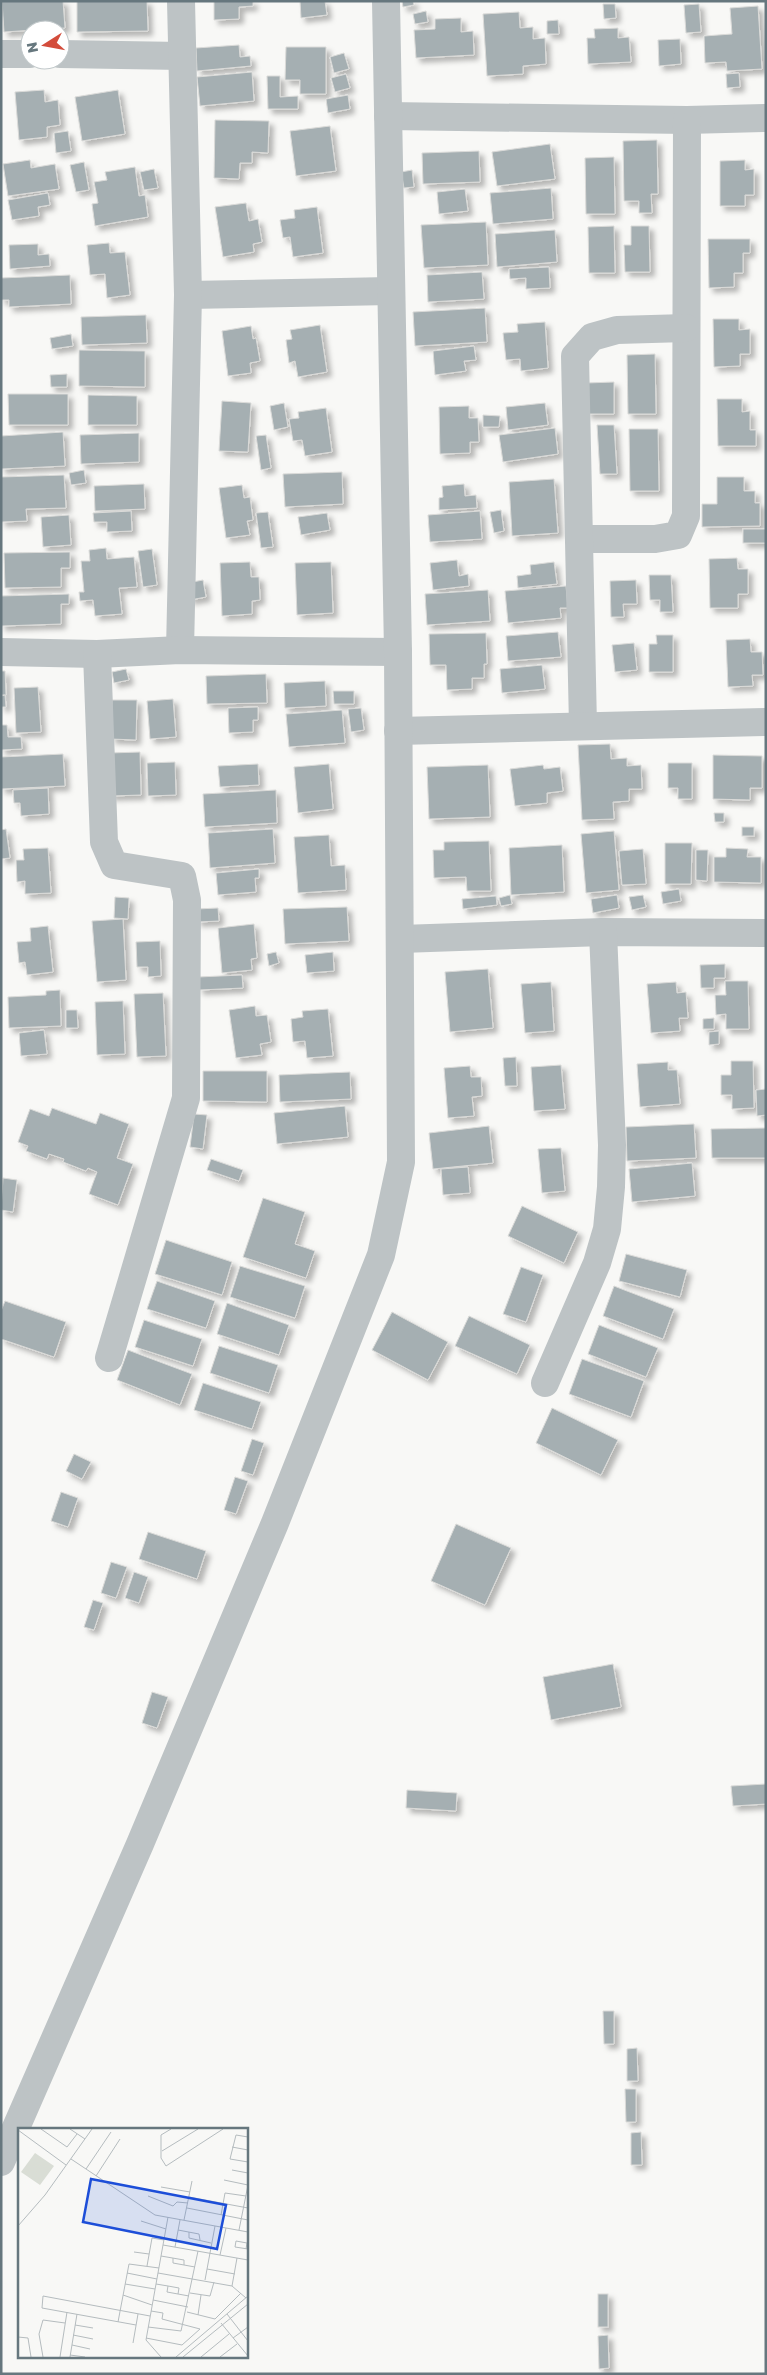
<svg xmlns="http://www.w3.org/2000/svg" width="767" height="2375" font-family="'Golos Text',sans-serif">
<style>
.building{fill:#a5afb2;stroke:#dadad8;filter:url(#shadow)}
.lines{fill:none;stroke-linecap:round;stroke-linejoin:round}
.minor{stroke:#bdc3c5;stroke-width:28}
.tertiary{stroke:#bdc3c5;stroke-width:28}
.inset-road{fill:none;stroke:#b5bcbf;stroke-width:1}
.view{fill:#1d4ed8;fill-opacity:0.15;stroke:#1d4ed8;stroke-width:2.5}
.inset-edge{fill:none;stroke:#66777e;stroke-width:2.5}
</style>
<defs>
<filter id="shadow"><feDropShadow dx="4.5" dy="4.5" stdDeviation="2.5" flood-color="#0004"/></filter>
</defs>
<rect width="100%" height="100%" fill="#f8f8f6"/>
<g class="building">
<polygon points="2,1 63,1 65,28 4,32"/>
<polygon points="77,1 147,1 148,31 77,32"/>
<polygon points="214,1 253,1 253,6 239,7 239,19 214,20"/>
<polygon points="300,1 325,1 327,15 301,18"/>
<polygon points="402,1 413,1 414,5 403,7"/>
<polygon points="603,4 615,4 616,18 604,19"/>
<polygon points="699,4 701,32 686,33 684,5"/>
<polygon points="758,6 762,69 727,71 726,62 705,63 704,36 732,34 730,8"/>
<polygon points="426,11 428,22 415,24 413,14"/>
<polygon points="519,12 520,28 533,27 533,39 545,38 546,64 523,66 523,74 487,76 483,14"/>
<polygon points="461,18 461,32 473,31 474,55 416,58 414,30 435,29 435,19"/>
<polygon points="558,20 559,34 547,34 547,21"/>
<polygon points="618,28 618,38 629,37 631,62 588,64 587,38 595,38 594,29"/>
<polygon points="680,39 681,64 659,66 658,40"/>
<polygon points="239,45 240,57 250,56 251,66 197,71 196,48"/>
<polygon points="286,47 326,47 326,94 300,94 300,80 285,80"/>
<polygon points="344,53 349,69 334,73 330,57"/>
<polygon points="252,72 254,101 200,106 197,77"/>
<polygon points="739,73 740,87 727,88 726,74"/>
<polygon points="346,74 350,88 335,92 331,78"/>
<polygon points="267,76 280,76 280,97 298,96 298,109 268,109"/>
<polygon points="44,90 45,102 58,100 60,125 47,127 47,137 19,140 15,92"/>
<polygon points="118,90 125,134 82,141 75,97"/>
<polygon points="348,95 350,109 328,113 326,99"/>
<polygon points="215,120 269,121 268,153 252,152 252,163 240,163 239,179 214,178"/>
<polygon points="330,126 336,171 296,176 290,131"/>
<polygon points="68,131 71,151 56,153 54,133"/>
<polygon points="657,140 658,194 651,194 652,213 639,213 639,201 624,201 623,141"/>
<polygon points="550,144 555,179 497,186 492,152"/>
<polygon points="479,151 480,182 423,184 422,153"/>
<polygon points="614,157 615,214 586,214 585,158"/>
<polygon points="30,160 31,168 55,164 59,189 8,196 3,164"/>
<polygon points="745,160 745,170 754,169 754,195 745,195 745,206 720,206 720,161"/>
<polygon points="84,162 89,190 76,192 70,165"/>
<polygon points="135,167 139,196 145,195 148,217 95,226 92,204 98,203 94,182 107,180 105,172"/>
<polygon points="154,169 158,188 144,190 140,172"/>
<polygon points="412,170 414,187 404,188 401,172"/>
<polygon points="551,188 553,219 493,224 490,193"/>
<polygon points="465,189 468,211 439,214 437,192"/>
<polygon points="48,193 50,205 38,207 39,216 12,220 8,200"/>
<polygon points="246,203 249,221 258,219 262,242 253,244 254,252 223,257 215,207"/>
<polygon points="317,207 323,253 293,257 290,237 283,238 280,220 295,218 294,210"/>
<polygon points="486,222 488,265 424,268 421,225"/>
<polygon points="614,226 615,273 589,273 588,227"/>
<polygon points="631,226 649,226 650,272 625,272 624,245 631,245"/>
<polygon points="555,230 557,262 497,267 495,234"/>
<polygon points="708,239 750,239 750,253 743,253 743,273 734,273 734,287 709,288"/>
<polygon points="109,243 110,253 125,252 130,295 107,298 105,274 90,275 87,245"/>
<polygon points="38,244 38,255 49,254 50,266 10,269 9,245"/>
<polygon points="549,267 550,288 526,289 526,278 510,279 509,269"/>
<polygon points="482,272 484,299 428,302 427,275"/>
<polygon points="70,275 71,304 9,307 9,300 1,300 1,278"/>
<polygon points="485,308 487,342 415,346 413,312"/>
<polygon points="146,315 147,343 82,345 81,317"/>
<polygon points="713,319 739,319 739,330 750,329 750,354 740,354 740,366 714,367"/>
<polygon points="545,322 548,368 521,371 520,359 506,360 503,333 518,332 517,324"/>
<polygon points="320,325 327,372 298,377 295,361 289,363 286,340 292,339 290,330"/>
<polygon points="251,326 253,339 256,338 260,361 250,363 251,373 228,376 222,331"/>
<polygon points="71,334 73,346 52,349 50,338"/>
<polygon points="474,346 476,360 464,361 466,371 435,375 433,351"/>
<polygon points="79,350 145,351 145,387 79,386"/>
<polygon points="655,354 656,414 628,414 627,355"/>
<polygon points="67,374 67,387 51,387 50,375"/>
<polygon points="614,382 614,414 587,414 586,383"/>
<polygon points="8,394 68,394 68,425 9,425"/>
<polygon points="88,395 137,396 137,425 88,425"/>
<polygon points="717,399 742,399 742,412 750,411 750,430 756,430 756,446 718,446"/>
<polygon points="222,401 251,403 248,452 219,451"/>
<polygon points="284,403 288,427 274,430 270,406"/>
<polygon points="545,403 548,425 508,430 506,407"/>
<polygon points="469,406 469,418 478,418 479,442 470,442 470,453 440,454 439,407"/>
<polygon points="326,408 332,452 305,456 302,440 293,441 289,419 299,418 298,412"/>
<polygon points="483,415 500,416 499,427 483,427"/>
<polygon points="597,425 614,425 617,474 600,474"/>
<polygon points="555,428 558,454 503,462 499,435"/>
<polygon points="629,429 658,429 659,491 630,491"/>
<polygon points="63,432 65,466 1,469 1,436"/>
<polygon points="139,433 139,462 81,464 80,435"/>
<polygon points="266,435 271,468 261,470 256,436"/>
<polygon points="84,470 86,483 71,485 69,473"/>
<polygon points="342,472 343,504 285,507 283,474"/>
<polygon points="64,475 66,508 26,509 27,521 1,522 1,477"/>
<polygon points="717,477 744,477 744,491 755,491 755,503 760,503 760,526 702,527 702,504 717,504"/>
<polygon points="554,479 558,533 512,536 509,482"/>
<polygon points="144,484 145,509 95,511 94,486"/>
<polygon points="464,484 465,496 476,495 477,508 439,510 439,498 443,497 442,486"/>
<polygon points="242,485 244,498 250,497 253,520 247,521 250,535 226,538 219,488"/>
<polygon points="501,510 504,531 494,533 490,512"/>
<polygon points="131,511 132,531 107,532 107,522 94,522 93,513"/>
<polygon points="480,511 482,539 430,542 428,515"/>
<polygon points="268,512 273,547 261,548 256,513"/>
<polygon points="327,513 330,530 301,535 298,517"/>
<polygon points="69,515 71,545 43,547 41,517"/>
<rect x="743" y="529" width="23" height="14"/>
<polygon points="106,548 107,559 134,557 137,587 119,588 122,614 95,616 93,600 80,601 79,592 84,592 81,561 90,561 89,550"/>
<polygon points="152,549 157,585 143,587 138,551"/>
<polygon points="70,552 70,568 61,568 61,587 5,588 4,553"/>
<polygon points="737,558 738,569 748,569 748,594 738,594 738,608 710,608 709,559"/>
<polygon points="457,560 459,576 468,574 469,586 433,590 430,563"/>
<polygon points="250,562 251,577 259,577 260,600 252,601 252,614 222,616 220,563"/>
<polygon points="331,562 333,613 297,615 295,563"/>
<polygon points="554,562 557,584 518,588 517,576 531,574 530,565"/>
<polygon points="649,575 671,575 673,612 660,612 660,600 650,600"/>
<polygon points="203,580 206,597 190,600 187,583"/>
<polygon points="636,580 637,604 623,604 624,617 611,617 610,581"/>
<polygon points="566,586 568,608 560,608 561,618 508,623 505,591"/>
<polygon points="488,590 490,621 427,625 425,594"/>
<polygon points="69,594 69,604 61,604 61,624 1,626 1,596"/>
<polygon points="558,632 561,657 508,661 506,636"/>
<polygon points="486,633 487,664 484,664 484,678 472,678 472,689 447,690 446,665 430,665 429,634"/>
<polygon points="656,635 673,635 673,672 649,672 649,644 657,644"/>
<polygon points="750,639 751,652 762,652 763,675 752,675 753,686 728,687 726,640"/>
<polygon points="634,643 637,670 615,672 612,645"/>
<polygon points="542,665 545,689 502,693 500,669"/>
<polygon points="126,669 129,680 114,683 112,672"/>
<polygon points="1,671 5,671 6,695 1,695"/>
<polygon points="266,674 267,703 207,704 206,676"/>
<polygon points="325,681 326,706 285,708 284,683"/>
<polygon points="38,687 41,732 16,733 14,688"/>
<polygon points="333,691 354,691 354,704 334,704"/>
<polygon points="5,695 6,707 1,707 1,696"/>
<polygon points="173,699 176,737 150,739 147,701"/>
<polygon points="112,700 137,700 136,740 111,739"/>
<polygon points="258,707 258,720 253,720 253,732 229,733 228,708"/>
<polygon points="361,708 364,730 351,732 348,709"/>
<polygon points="342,710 345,743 289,747 286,714"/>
<polygon points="1,725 7,725 8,737 21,737 22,749 1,750"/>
<polygon points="610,744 611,759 627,758 627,766 641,765 642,789 629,789 629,801 613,802 614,819 582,820 578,745"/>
<polygon points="140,752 141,795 110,796 109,753"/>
<polygon points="63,754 65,786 1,789 1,757"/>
<polygon points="713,755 762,756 762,788 750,788 750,800 713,799"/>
<polygon points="175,762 176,795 148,796 147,763"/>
<polygon points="668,763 692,763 692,799 678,799 678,788 668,788"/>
<polygon points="258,764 259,785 220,787 218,766"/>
<polygon points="329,764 333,809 298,813 294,767"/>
<polygon points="488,765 490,817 429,819 427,767"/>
<polygon points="543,765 544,769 560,767 563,791 547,793 547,803 515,806 510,769"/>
<polygon points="48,788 49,814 21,816 20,803 14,803 13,790"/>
<polygon points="276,790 277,823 205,827 203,794"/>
<polygon points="714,813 724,813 724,822 715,822"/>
<rect x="742" y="827" width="12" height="9"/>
<polygon points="6,829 10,858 1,859 1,830"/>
<polygon points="273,829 275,863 210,868 208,833"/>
<polygon points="614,831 619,890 586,893 581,834"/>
<polygon points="329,835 331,866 345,865 346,890 298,893 294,837"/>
<polygon points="489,841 491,891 467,891 466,877 434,878 433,850 444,850 444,842"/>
<polygon points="665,843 692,843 691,884 665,884"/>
<polygon points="562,845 564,892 511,895 509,848"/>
<polygon points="48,848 51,893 25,894 25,881 17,882 16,860 24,860 23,849"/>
<polygon points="726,848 748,849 747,857 761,857 761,883 714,882 714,857 726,857"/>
<polygon points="643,849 646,884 622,885 619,851"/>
<polygon points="696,850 708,850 707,881 696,880"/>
<polygon points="259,869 259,878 255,878 256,892 218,895 216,873"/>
<polygon points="679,889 681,901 663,904 661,892"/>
<polygon points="510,895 512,904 501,906 499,898"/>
<polygon points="617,895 619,908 593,913 591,899"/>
<polygon points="643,895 646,907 632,910 629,897"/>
<polygon points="496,896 497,905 463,909 462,899"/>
<polygon points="115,897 129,898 128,919 114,918"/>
<polygon points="347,907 349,941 285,944 283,909"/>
<polygon points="218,908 219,921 197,922 196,909"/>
<polygon points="123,919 126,980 97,982 92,921"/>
<polygon points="254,924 257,958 251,959 252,970 222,973 218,928"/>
<polygon points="48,926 53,972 27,975 25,962 19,963 17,942 31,941 30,928"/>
<polygon points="160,941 161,976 148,977 148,967 137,967 136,942"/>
<polygon points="276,952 279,963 269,966 267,954"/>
<polygon points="333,952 334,971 307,973 305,955"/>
<polygon points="725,964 725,978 714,978 714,988 701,988 700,965"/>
<polygon points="488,969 493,1028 450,1032 445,972"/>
<polygon points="242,975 243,988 199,990 198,977"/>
<polygon points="725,981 748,981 749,1029 726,1029 726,1014 716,1015 715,995 726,995"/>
<polygon points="551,982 554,1031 525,1033 521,984"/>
<polygon points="676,982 677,993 686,992 688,1018 679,1018 680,1031 651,1033 647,984"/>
<polygon points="60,990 61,1026 9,1028 8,997 46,995 46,991"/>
<polygon points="163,993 166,1056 137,1057 134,994"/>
<polygon points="123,1001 125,1054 97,1055 95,1002"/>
<polygon points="255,1006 256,1016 267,1015 271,1042 260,1044 262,1055 236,1058 229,1010"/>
<polygon points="328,1009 333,1056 307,1058 305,1041 293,1042 291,1019 303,1017 302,1011"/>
<polygon points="66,1010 77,1010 78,1028 66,1028"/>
<polygon points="714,1018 714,1029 703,1029 703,1019"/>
<polygon points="44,1030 47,1054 21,1056 19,1033"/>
<polygon points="719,1031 719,1044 709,1045 709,1032"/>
<polygon points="516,1057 517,1086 505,1086 503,1058"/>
<polygon points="731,1061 753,1061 754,1108 732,1109 732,1095 721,1095 721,1075 731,1075"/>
<polygon points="668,1062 668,1070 677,1070 680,1104 640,1107 637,1064"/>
<polygon points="561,1065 565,1109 534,1111 531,1067"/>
<polygon points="470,1066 471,1077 481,1077 482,1096 472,1097 474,1116 448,1118 444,1068"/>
<polygon points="203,1071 267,1071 267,1102 203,1101"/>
<polygon points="350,1072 351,1099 280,1102 279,1075"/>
<polygon points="766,1089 766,1115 757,1116 756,1090"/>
<polygon points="345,1106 348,1137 277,1144 274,1113"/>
<polygon points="52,1108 96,1124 100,1113 129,1124 117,1158 133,1164 118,1205 89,1194 97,1172 88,1168 86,1171 63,1162 64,1159 49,1154 47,1159 26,1151 28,1146 18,1142 30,1109 49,1116"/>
<polygon points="194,1114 207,1115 203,1149 190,1147"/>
<polygon points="694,1124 696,1158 627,1161 626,1127"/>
<polygon points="489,1126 493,1163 433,1169 429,1133"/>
<polygon points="766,1128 766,1158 712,1158 711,1129"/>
<polygon points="561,1148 565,1191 542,1193 538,1149"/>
<polygon points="211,1159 243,1170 239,1181 207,1170"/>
<polygon points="692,1163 695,1196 632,1202 629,1169"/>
<polygon points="468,1167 470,1193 443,1195 441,1169"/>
<polygon points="3,1178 17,1180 13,1212 1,1210"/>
<polygon points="263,1198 305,1212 295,1244 315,1251 306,1278 243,1257"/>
<polygon points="522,1206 578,1232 564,1263 508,1236"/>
<polygon points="166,1240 232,1262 222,1295 155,1274"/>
<polygon points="626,1254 687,1270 680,1297 619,1281"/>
<polygon points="240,1266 305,1286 295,1318 230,1297"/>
<polygon points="521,1267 543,1275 526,1322 503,1314"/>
<polygon points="157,1281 215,1301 206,1328 147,1309"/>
<polygon points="614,1286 674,1309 663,1339 603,1316"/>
<polygon points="5,1301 66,1322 54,1357 1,1339 1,1311"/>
<polygon points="227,1303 289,1325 279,1355 217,1334"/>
<polygon points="392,1312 448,1342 428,1380 372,1350"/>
<polygon points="469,1316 530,1345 517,1374 455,1346"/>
<polygon points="144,1320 202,1339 193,1366 135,1347"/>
<polygon points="599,1325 658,1348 646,1377 588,1354"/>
<polygon points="219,1346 278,1365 269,1393 210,1373"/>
<polygon points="128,1350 192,1374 180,1405 117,1380"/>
<polygon points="582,1359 644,1381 631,1417 569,1394"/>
<polygon points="203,1383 261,1402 252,1429 194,1410"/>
<polygon points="552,1408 618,1440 601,1475 536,1443"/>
<polygon points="252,1439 264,1443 253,1475 241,1471"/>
<polygon points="74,1454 91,1462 82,1479 66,1471"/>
<polygon points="235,1477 248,1481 236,1514 224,1510"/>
<polygon points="61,1492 78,1498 68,1527 51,1521"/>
<polygon points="456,1524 511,1548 485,1605 431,1581"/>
<polygon points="148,1532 206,1551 197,1579 139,1559"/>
<polygon points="111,1562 127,1567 116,1598 101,1593"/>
<polygon points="134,1572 148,1577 139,1603 125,1598"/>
<polygon points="93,1600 103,1603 94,1630 84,1627"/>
<polygon points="613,1664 621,1707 551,1720 543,1677"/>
<polygon points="152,1692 168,1697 157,1728 142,1723"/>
<polygon points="766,1784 766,1804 733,1806 731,1786"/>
<polygon points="407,1790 457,1793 456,1811 406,1808"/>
<polygon points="603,2011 614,2011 614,2044 604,2044"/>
<polygon points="637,2048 638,2081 627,2081 627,2049"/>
<polygon points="625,2089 636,2089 636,2122 626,2122"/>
<polygon points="641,2132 642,2165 631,2165 631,2133"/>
<rect x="598" y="2294" width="10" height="33"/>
<polygon points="608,2335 609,2368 599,2369 598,2336"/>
</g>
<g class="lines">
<g class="minor">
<polyline points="1,54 30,54"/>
<polyline points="60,54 182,56"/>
<polyline points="388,116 687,120 766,118"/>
<polyline points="188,295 390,291"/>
<polyline points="579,539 655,539 678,535 686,516 687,120"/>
<polyline points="180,650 188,295 181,1"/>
<polyline points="1,652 97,654 180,650 398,652"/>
<polyline points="97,654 104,842 114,865 182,876 187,900 186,1098 109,1358"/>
<polyline points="583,726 575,356 592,337 617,330 686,328"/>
<polyline points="398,731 766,722"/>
<polyline points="401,939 603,932 766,933"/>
<polyline points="545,1383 597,1263 607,1229 611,1187 612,1145 603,932"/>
</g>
<polyline class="tertiary" points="1,2162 140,1844 275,1523 381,1255 401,1162 398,652 386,1"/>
</g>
<g transform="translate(18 2128)">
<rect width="230" height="230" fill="#f8f8f6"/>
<path d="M17 25 36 38 22 57 3 44Z" fill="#d9ddd5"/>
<path class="inset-road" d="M23 1 49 19 59 6M52 1 67 11M153 1 143 7V30L148 38 205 1M0 2 48 37M230 9 218 7 212 31 230 34M214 19 230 22M144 23 180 1M53 31 137 87 230 104M68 41 93 4M214 42 230 45M78 48 102 11M206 52 230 57M143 59 172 64M130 68 155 78 159 74 170 75M171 69 230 80M169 80 230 92M203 87 207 65 228 68M166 92 174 53M123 93 148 101M0 98 27 67 74 1M160 102 181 106 182 112M221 102 230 57M171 104V110L193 115M145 117 230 132M157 119 162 92M228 121 229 115 218 113 217 119 230 121M116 124 131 126M202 127 208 100M143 128 166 132V137L177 139M155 130V135L166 137M129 138 134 110 146 112M189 141 217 146M109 145 139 151M140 145 214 158 228 170M187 152 197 98M107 156 137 161M138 156 150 158 149 164 171 168M150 158 161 160 160 166M214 158 219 130M172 165 192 168 196 154M105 167 134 177M135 172 170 179M169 184 197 191 223 165M209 186 230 213M180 187 183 167M100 194 111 136 141 140M203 195 230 228M57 197 75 200M118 197 24 180 25 168 132 188M130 199 163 203 180 123M55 207 75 211M0 209 10 210 13 229M128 210 164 217 182 201 144 191 145 185 133 183M215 210 230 199M115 215 120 186M54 217 72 221M52 227 67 229M25 229 21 206 25 192 47 195M42 229 49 184M52 229 59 186M143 229 128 212 150 89M158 229 230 168M165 229 230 176M183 229 211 206M202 229 219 216"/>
<path class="view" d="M73 51 208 77 199 121 65 94Z"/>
<rect width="230" height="230" class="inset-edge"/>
</g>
<rect width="767" height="2375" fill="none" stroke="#66777e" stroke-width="5"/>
<g transform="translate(45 45) rotate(259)"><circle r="24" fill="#ffffff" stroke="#c2c9cb"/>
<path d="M0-4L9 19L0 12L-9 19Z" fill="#d34c3b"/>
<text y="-8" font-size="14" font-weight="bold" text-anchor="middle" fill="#66777e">N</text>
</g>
</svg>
